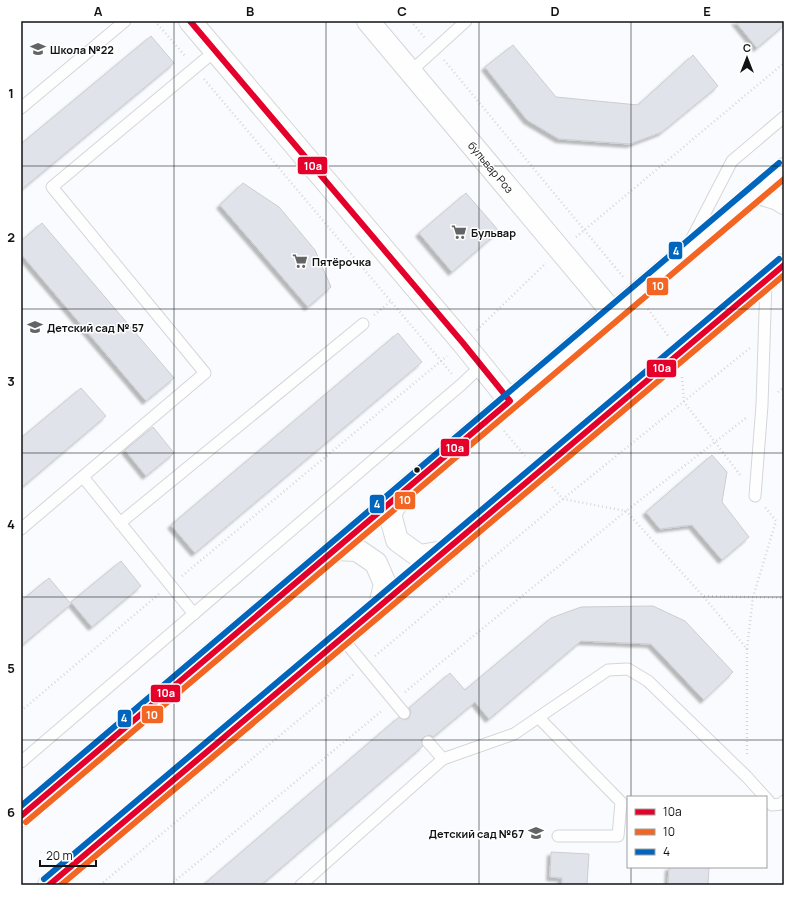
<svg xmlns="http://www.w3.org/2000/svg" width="805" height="906" font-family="Manrope,sans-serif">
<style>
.building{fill:#e1e3eb;stroke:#cccdd0;filter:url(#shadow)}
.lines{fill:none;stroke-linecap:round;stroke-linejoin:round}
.lane-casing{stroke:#d5d6d8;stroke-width:13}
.secondary-casing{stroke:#d5d6d8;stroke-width:24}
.path{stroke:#d7d7d8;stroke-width:2.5;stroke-dasharray:1 3;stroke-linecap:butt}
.lane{stroke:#fefeff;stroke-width:11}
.secondary{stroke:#fefeff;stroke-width:22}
.bus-1-casing{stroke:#fff;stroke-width:9}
.bus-2-casing{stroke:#fff;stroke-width:9}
.bus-3-casing{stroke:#fff;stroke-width:9}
.bus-1{stroke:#e4002b;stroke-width:6}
.bus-2{stroke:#f26522;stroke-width:6}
.bus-3{stroke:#0065bd;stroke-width:6}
.grid{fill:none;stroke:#111214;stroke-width:1;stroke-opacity:0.55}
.bus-dot{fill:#111214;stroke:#fff;stroke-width:1.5}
.labels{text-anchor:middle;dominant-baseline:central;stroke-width:3;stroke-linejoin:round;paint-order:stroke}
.poi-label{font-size:11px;font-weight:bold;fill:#111214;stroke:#fff;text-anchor:start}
.street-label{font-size:11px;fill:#111214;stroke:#fff}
.line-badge{stroke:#fff;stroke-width:1.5}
.badge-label{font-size:11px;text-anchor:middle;font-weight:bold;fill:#fff}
.neatline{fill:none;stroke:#111214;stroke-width:1.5}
.grid-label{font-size:13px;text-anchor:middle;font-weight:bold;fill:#111214}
</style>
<defs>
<filter id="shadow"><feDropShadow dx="-3.5" dy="3.5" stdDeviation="1" flood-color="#0004"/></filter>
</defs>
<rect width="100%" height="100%" fill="#f9fbfe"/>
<g class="building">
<polygon points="735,21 784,21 784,25 757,48"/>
<polygon points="151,36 174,63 21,190 21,144"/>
<polygon points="513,45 556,97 638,105 693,55 718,86 662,132 630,144 559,139 527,120 485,67"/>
<polygon points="243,183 279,207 315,250 331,287 308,307 220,205"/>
<polygon points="466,193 499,231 452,272 419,233"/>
<polygon points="42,223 174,378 146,401 21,254 21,241"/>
<polygon points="398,333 422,362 195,553 171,525"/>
<polygon points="81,388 106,416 21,488 21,438"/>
<polygon points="153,427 174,453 146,476 125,450"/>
<polygon points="712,455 727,472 722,502 749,537 722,560 692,525 660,529 646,512"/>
<polygon points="121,561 141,586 92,627 71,602"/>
<polygon points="49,578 71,604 21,646 21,601"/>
<polygon points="653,606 685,621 733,672 704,700 651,644 581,641 489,719 475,702 433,737 430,735 424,737 421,740 423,746 261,885 203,885 399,717 405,720 409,718 411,712 409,708 450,673 465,690 551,618 581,607"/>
<polygon points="551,852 589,854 587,885 562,885 562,878 550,877"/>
<polygon points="669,867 709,867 708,885 668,885"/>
</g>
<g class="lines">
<g class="lane-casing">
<g id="lane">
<polyline points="410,72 466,21"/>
<polyline points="21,108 125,21"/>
<polyline points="690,242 732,161 784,117"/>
<polyline points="83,477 194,614"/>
<polyline points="755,496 762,405 766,281"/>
<polyline points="120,523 363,324"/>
<polyline points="21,529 205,373 52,187 215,51"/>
<polyline points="342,638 404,713"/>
<polyline points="539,718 621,802 618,836 558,836"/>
<polyline points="428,742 443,759"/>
<polyline points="21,762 462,384 481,366"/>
<polyline points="766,798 772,805 781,804 784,801"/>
<polyline points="301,885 443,759 514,734 608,670 628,669 648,681 747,777 765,797"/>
</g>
</g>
<g class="secondary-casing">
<g id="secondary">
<polyline points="190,21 463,343 510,401"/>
<polyline points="368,21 613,313"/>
<polyline points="756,192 778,199 784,203"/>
<polyline points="401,495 390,514 397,540 419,556 444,552"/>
<polyline points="336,549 357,550 376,563 385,584 380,605"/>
<polyline points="21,816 637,293 784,169"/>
<polyline points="49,885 784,265"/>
</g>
</g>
<g class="path">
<polyline points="155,21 186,57"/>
<polyline points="411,21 425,38"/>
<polyline points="444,60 624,278"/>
<polyline points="204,79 452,374"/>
<polyline points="576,237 784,63"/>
<polyline points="648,309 669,337"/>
<polyline points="374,315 391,301"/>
<polyline points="477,330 546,263"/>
<polyline points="682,377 684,402 741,476"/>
<polyline points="778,392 784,387"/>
<polyline points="504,431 525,456"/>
<polyline points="552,487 563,499 626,511 703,596 747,649 747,756"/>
<polyline points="182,576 447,356"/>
<polyline points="704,596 784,598"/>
<polyline points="747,649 753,597 776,521 765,507"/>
<polyline points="375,656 563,499 750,348"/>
<polyline points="405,692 626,511 746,418"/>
<polyline points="21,711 159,594"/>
<polyline points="100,885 354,674"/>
<polyline points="170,885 383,710"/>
</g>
<use href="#lane" class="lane"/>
<use href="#secondary" class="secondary"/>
<g class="bus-1-casing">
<g id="bus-1">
<polyline points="21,816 510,401 463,343 190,21"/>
<polyline points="49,885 784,265"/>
</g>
</g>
<g class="bus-2-casing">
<g id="bus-2">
<polyline points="26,822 784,179"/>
<polyline points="61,885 784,275"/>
</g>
</g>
<g class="bus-3-casing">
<g id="bus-3">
<polyline points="21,806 779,163"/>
<polyline points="44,879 779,259"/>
</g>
</g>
<use href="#bus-1" class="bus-1"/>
<use href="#bus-2" class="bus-2"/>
<use href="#bus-3" class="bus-3"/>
</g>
<path class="grid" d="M174 21V885M326 21V885M479 21V885M631 21V797M21 166H784M21 309H784M21 453H784M21 597H784M21 740H784M631 867V885"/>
<defs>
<g id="school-bare" transform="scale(1.2)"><path d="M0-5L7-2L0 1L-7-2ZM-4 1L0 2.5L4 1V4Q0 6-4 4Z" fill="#626466" stroke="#fff" stroke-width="2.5" paint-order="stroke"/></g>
<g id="supermarket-bare" transform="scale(1.2)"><path d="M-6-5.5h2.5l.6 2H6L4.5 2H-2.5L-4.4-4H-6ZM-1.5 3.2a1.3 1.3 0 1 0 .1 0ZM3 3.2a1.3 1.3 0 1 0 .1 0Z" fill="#626466" stroke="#fff" stroke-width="2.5" paint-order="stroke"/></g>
</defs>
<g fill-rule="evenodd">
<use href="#school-bare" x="38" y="49"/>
<use href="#supermarket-bare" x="459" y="232"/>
<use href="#supermarket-bare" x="300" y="261"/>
<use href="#school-bare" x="35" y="327"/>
<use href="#school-bare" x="536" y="833"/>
</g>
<circle class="bus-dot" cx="417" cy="470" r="3.5"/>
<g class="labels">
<g class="poi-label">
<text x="50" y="49">Школа №22</text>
<text x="471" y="232">Бульвар</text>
<text x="312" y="261">Пятёрочка</text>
<text x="47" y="327">Детский сад № 57</text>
<text x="524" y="833" text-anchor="end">Детский сад №67</text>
</g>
<g class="street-label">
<text transform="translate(491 167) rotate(50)">бульвар Роз</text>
</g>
</g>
<g class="line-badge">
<rect x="297" y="156" width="31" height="19" rx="4" fill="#e4002b"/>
<rect x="668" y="241" width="15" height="19" rx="4" fill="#0065bd"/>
<rect x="646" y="277" width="23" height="19" rx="4" fill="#f26522"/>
<rect x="646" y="359" width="31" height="19" rx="4" fill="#e4002b"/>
<rect x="440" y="438" width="30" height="19" rx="4" fill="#e4002b"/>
<rect x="394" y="491" width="22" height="19" rx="4" fill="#f26522"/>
<rect x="369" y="494" width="16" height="20" rx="4" fill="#0065bd"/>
<rect x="150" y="684" width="31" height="19" rx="4" fill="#e4002b"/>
<rect x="141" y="705" width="23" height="19" rx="4" fill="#f26522"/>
<rect x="117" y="709" width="15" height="19" rx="4" fill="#0065bd"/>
</g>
<g class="badge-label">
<text x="313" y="170">10а</text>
<text x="676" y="255">4</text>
<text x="658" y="290">10</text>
<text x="662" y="372">10а</text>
<text x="455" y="452">10а</text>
<text x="405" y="504">10</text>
<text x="377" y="508">4</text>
<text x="166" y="697">10а</text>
<text x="152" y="719">10</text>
<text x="124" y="722">4</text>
</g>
<rect width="805" height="906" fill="none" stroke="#ffffff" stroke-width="44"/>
<rect x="627" y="796" width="140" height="72" fill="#ffffff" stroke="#a0a0a1"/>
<rect x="635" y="809" width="20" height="6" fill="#e4002b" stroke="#a0a0a1"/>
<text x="663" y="816" font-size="12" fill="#111214">10а</text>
<rect x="635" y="829" width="20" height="6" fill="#f26522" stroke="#a0a0a1"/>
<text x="663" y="836" font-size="12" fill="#111214">10</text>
<rect x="635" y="849" width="20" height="6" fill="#0065bd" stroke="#a0a0a1"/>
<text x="663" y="856" font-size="12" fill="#111214">4</text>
<g transform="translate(747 58)" stroke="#ffffff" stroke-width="3" paint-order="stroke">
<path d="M0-3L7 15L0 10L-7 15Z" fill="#111214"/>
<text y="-6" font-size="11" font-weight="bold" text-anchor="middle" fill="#111214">С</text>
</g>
<path d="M40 860v6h56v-6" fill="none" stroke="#111214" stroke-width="2"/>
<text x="46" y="860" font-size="12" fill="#111214" stroke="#ffffff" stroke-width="3" paint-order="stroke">20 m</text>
<rect x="22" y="22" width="761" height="862" class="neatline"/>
<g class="grid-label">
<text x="98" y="16">A</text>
<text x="250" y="16">B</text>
<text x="402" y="16">C</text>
<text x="555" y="16">D</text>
<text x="707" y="16">E</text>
<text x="11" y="98">1</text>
<text x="11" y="242">2</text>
<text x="11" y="386">3</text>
<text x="11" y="529">4</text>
<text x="11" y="673">5</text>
<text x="11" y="817">6</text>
</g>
</svg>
